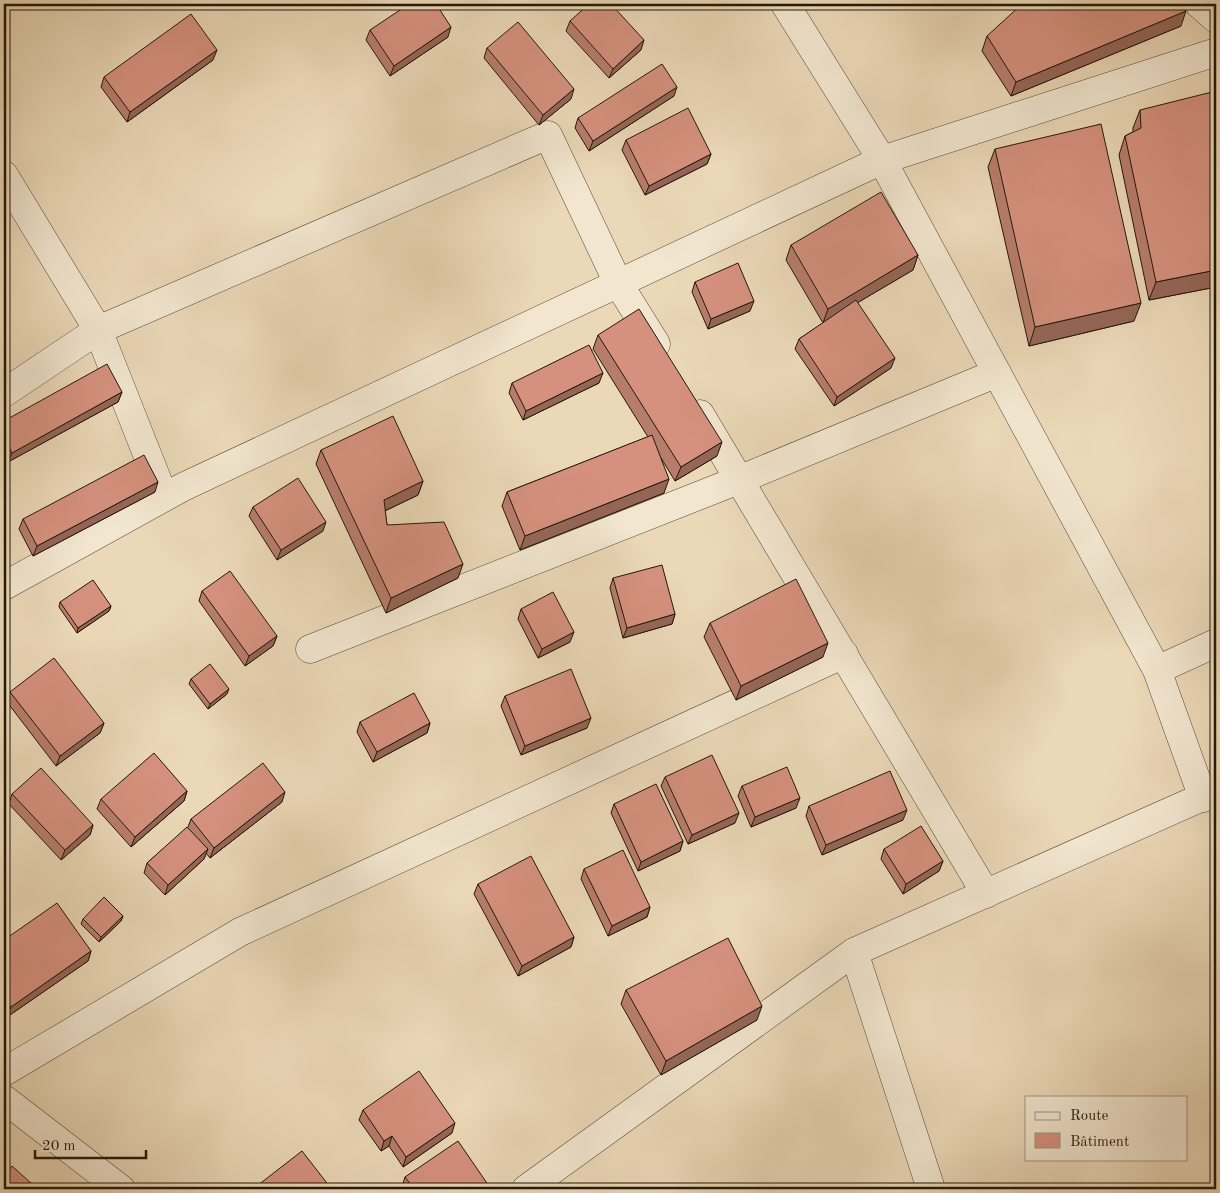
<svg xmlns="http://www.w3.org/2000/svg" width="1220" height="1193" font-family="'Old Standard TT',serif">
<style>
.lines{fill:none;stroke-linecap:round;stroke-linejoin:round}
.minor-casing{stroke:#554834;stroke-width:29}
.minor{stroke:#f2e6d0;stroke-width:28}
.wall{fill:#b77d6c;stroke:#231809}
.shaded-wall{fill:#956658;stroke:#231809}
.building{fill:#d5917e;stroke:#231809}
</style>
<rect width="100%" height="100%" fill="#ebd8b7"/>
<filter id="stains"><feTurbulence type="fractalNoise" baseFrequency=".004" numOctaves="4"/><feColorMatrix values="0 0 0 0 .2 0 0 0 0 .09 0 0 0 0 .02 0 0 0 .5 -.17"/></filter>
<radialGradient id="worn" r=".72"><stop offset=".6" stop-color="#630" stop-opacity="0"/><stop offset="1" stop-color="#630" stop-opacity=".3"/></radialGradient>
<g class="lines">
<g class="minor-casing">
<g id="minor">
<polyline points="785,4 882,160 1157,670 1203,798"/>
<polyline points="1199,4 1216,19"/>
<polyline points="4,175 98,330 164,497"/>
<polyline points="4,393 98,330 548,135 618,283 656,344"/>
<polyline points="700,414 986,894"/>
<polyline points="4,586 183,487 882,160 1216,52"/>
<polyline points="310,649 741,479 997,373"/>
<polyline points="1157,670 1216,643"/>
<polyline points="854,952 931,1189"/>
<polyline points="4,1072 240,932 844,654"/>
<polyline points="4,1099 121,1189"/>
<polyline points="526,1189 854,952 1216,791"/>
</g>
</g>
<use href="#minor" class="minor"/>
</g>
<g class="wall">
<polygon points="570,21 641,50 609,78 566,31"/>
<polygon points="1181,26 1011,96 982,51 987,36"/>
<polygon points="370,30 448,37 390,76 366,40"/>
<polygon points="487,48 571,99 539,125 484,58"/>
<polygon points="213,60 127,122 101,87 104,77"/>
<polygon points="674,96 589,151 575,128 578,118"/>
<polygon points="1140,110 1216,287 1149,300 1119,155 1125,136 1133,132 1133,128"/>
<polygon points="626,140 711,154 707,164 645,195 622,150"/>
<polygon points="995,149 1134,321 1029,346 988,167"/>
<polygon points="791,245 918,255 913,270 857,303 891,368 834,406 795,349 799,339 823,323 786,260"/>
<polygon points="695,282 750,311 708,329 692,292"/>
<polygon points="598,335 717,456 675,481 661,458 664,493 520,550 502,506 507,492 648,437 593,349"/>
<polygon points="512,383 599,383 523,420 509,393"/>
<polygon points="122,392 118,402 8,462 4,454 4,421"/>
<polygon points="321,450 423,481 418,495 385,511 387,525 458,578 386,613 316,464"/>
<polygon points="155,492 33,556 19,529 23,519"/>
<polygon points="253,507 323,531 277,560 249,516"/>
<polygon points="613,578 675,614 672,624 623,638 610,588"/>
<polygon points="202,591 277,636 273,646 245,666 199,601"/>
<polygon points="60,602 111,606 109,611 77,633 59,607"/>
<polygon points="521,609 570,642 538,658 518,619"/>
<polygon points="710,623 823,657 736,700 704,637"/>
<polygon points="191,679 227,694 208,709 189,684"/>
<polygon points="10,692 104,723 100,733 56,766 7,702"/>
<polygon points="505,696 587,728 521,755 501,706"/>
<polygon points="360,722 430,723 427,733 373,762 357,732"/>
<polygon points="665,777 735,823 688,844 661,786"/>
<polygon points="742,786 796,808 751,827 738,796"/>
<polygon points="187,791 184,801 131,847 97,809 101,799"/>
<polygon points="12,794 93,825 90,835 61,860 9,804"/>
<polygon points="282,802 210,858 206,853 204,859 165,895 144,873 147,863 188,827 191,819"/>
<polygon points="614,804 683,841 680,851 638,871 611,813"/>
<polygon points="809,806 903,820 822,855 806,816"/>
<polygon points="884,849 943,861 939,871 903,894 881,859"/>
<polygon points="584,869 650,907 647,917 608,936 581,879"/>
<polygon points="478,884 574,937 571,947 518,976 474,894"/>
<polygon points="123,916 121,921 99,942 81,924 83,919"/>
<polygon points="4,940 91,951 88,961 7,1017 4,1012"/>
<polygon points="626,990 757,1020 661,1075 621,1004"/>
<polygon points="363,1110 452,1133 403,1167 389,1146 381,1151 359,1120"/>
<polygon points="405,1177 491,1189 403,1189 402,1187"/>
</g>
<g class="shaded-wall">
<polygon points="1186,11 1181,26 1011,96 1016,82"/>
<polygon points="451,27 448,37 390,76 394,66"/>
<polygon points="644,40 641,50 609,78 613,69"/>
<polygon points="217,50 213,60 127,122 130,112"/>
<polygon points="677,87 674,96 589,151 593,141"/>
<polygon points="574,89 571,99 539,125 543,115"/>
<polygon points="711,154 707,164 645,195 649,186"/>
<polygon points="918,255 913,270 823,323 828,309"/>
<polygon points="1216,270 1216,287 1149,300 1156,282"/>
<polygon points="754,301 750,311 708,329 711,319"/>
<polygon points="1141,303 1134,321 1029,346 1035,327"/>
<polygon points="895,358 891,368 834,406 837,397"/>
<polygon points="603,373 599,383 523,420 526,411"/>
<polygon points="122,392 118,402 8,462 12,453"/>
<polygon points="722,442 717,456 675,481 681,467"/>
<polygon points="669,479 664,493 520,550 525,536"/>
<polygon points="423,481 418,495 378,514 384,500"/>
<polygon points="158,482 155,492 33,556 37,546"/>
<polygon points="326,522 323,531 277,560 281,550"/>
<polygon points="463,564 458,578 386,613 391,598"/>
<polygon points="111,606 109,611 77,633 78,628"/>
<polygon points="675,614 672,624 623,638 627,628"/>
<polygon points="574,632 570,642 538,658 542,649"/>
<polygon points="277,636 273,646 245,666 249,656"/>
<polygon points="828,643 823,657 736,700 741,686"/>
<polygon points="229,689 227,694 208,709 210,704"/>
<polygon points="591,718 587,728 521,755 525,746"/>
<polygon points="104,723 100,733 56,766 60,756"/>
<polygon points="430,723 427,733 373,762 377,752"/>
<polygon points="187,791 184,801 131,847 135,837"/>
<polygon points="285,792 282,802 210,858 214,848"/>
<polygon points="800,798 796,808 751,827 755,817"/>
<polygon points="907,810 903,820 822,855 826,845"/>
<polygon points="739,813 735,823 688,844 692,835"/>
<polygon points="93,825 90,835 61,860 65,850"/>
<polygon points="683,841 680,851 638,871 641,862"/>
<polygon points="208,849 204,859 165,895 168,885"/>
<polygon points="943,861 939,871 903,894 906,884"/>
<polygon points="650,907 647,917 608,936 612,926"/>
<polygon points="123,916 121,921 99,942 101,937"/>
<polygon points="574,937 571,947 518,976 522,966"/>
<polygon points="91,951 88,961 7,1017 11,1007"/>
<polygon points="762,1006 757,1020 661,1075 666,1061"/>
<polygon points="455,1123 452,1133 403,1167 406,1157"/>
<polygon points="392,1136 389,1146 381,1151 384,1141"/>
</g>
<g class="building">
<polygon points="409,4 436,4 451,27 394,66 370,30"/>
<polygon points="589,4 611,4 644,40 613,69 570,21"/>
<polygon points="1022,4 1177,4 1186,11 1016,82 987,36"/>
<polygon points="191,14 217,50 130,112 104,77"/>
<polygon points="518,22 574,89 543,115 487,48"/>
<polygon points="662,64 677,87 593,141 578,118"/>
<polygon points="1216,91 1216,270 1156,282 1125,136 1141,128 1140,110"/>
<polygon points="688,108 711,154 649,186 626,140"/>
<polygon points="1101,124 1141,303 1035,327 995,149"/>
<polygon points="881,192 918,255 828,309 791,245"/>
<polygon points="738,263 754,301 711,319 695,282"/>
<polygon points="856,300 895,358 837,397 799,339"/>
<polygon points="639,309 722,442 681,467 598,335"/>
<polygon points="589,345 603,373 526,411 512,383"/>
<polygon points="107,364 122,392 12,453 4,437 4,421"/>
<polygon points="393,416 423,481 384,500 387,525 444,522 463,564 391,598 321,450"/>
<polygon points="652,435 669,479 525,536 507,492"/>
<polygon points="144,455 158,482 37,546 23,519"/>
<polygon points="298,478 326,522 281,550 253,507"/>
<polygon points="662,565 675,614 627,628 613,578"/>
<polygon points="230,571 277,636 249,656 202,591"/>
<polygon points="796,579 828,643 741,686 710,623"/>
<polygon points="93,580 111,606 78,628 60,602"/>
<polygon points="553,592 574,632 542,649 521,609"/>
<polygon points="54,658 104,723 60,756 10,692"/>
<polygon points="210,664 229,689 210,704 191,679"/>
<polygon points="571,669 591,718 525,746 505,696"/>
<polygon points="414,693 430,723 377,752 360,722"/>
<polygon points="154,753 187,791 135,837 101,799"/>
<polygon points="712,755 739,813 692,835 665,777"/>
<polygon points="263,763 285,792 214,848 191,819"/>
<polygon points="787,767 800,798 755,817 742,786"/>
<polygon points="41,768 93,825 65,850 12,794"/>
<polygon points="890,771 907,810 826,845 809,806"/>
<polygon points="656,784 683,841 641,862 614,804"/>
<polygon points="921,826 943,861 906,884 884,849"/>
<polygon points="187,827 208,849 168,885 147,863"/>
<polygon points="623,850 650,907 612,926 584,869"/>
<polygon points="531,856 574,937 522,966 478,884"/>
<polygon points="104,897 123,916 101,937 83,919"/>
<polygon points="57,903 91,951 11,1007 4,997 4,940"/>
<polygon points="728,938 762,1006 666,1061 626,990"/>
<polygon points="419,1071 455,1123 406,1157 392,1136 384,1141 363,1110"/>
<polygon points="458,1141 491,1189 414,1189 405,1177"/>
<polygon points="302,1151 330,1187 327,1189 253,1189"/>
<polygon points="12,1166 32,1184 27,1189 4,1189 4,1176"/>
</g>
<rect width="1220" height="1193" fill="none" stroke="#ebd8b7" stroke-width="20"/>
<rect x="5" y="5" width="1210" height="1183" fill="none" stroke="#231809" stroke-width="2.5"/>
<rect x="10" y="10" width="1200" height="1173" fill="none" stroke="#231809"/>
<rect x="1025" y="1096" width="162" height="65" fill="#f2e6d0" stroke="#9f9480"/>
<rect x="1035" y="1112" width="25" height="8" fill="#f2e6d0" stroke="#9f9480"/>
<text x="1070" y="1120" font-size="15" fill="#231809">Route</text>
<rect x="1035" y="1133" width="25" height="15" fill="#d5917e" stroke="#9f9480"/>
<text x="1070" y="1146" font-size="15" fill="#231809">Bâtiment</text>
<path d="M35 1150v8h111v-8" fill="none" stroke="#231809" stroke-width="2.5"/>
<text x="42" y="1150" font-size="15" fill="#231809" stroke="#f2e6d0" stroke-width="4" paint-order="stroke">20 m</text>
<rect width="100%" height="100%" filter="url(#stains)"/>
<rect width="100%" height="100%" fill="url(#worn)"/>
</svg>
